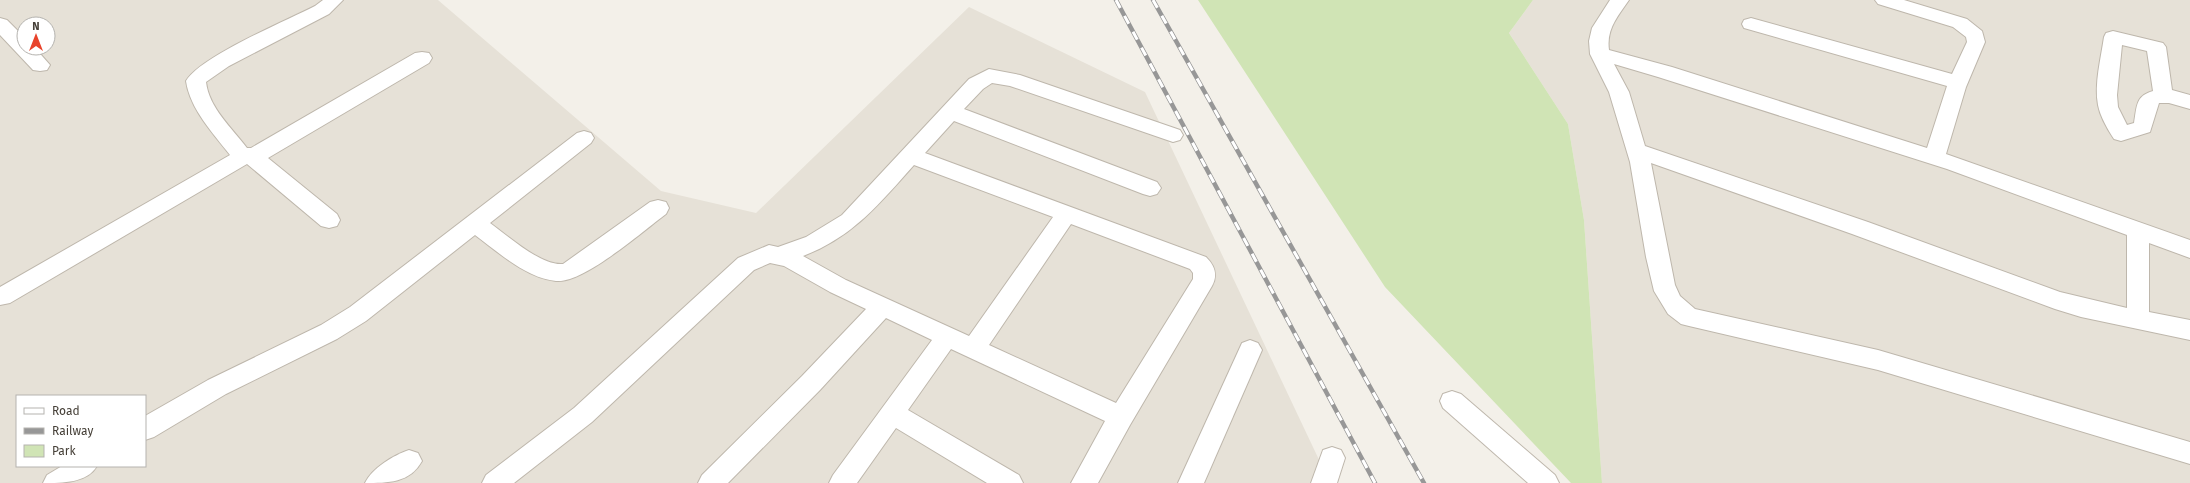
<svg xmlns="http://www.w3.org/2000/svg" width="2190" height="483" font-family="'Fira Sans',sans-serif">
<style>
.residential{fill:#e6e1d7;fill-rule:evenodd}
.green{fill:#d0e4b5}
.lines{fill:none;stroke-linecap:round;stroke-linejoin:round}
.minor-casing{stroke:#beb7ac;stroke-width:2}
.minor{fill:#fff;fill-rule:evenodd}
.rail-casing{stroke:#979797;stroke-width:4.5}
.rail{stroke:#fff;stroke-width:3;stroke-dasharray:9;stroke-linecap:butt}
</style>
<rect width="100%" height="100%" fill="#f3f0e9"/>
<g class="residential">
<path d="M0 0H438L661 191 756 213 969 7 1145 92 1330 483H0ZM24 24H48V48H24ZM17 396H145V466H17Z"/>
<polygon points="1533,0 2190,0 2190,483 1602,483 1584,220 1568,124 1509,33"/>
</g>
<polygon class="green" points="1198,0 1533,0 1509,33 1568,124 1584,220 1602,483 1571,483 1385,287"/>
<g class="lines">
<g class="minor-casing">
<g id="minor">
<path d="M323 0H343L329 14 229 66 206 82C209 108 232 128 247 148H251L415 53 422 52 429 53 432 58 429 63 268 158 337 214 340 220 337 226 329 228 321 226 247 164 10 303 0 305V287L230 155C213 133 190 109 186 81 201 56 286 21 315 6Z"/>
<path d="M1610 0H1629C1618 16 1606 29 1609 50L1672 67 1927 148 1947 86 1744 28 1742 24 1744 20 1751 18 1952 74 1967 42 1966 37 1953 27 1878 4 1875 0H1904L1967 19 1982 31 1985 42 1966 87 1946 154 2190 240V258L2149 243V312L2190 320V340L2081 317 2055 309 1852 234 1651 163 1675 285 1680 296 1695 309 1878 350 2190 442V464L1878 370 1689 326 1681 324 1668 314 1654 291 1646 257 1630 162 1609 92 1590 54 1589 41 1592 28ZM1614 64 1658 77 1947 169 2127 235V308L2060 292 1868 222 1645 146 1629 92Z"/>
<polygon points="0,18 7,20 24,37 24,48 35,48 50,65 47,70 40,71 33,70 0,35"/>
<path d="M2113 31 2163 43 2166 47 2172 90 2190 95V109L2169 103H2159L2150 132 2121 141 2114 139C2108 130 2100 116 2098 105 2094 84 2101 58 2104 37L2106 33ZM2122 45 2147 51 2153 91C2135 96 2137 107 2134 123L2127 125 2118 107 2117 95Z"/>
<path d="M989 69 1020 75 1180 130 1183 135 1180 140 1173 142 1010 86 992 83 983 89 964 109 1157 182 1161 188 1157 194 1150 196 1143 194 954 121 925 153 1206 257C1215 266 1218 275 1212 286L1130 425 1098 483H1071L1105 421 951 349 908 410 1019 475 1023 483H987L896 428 857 483H829L833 475 932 340 886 318 820 390 728 483H698L702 475 802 376 866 309 830 292 784 266 770 263 754 270 592 422 514 483H482L486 475 574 408 738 258 769 245 778 247 806 237 842 215 969 79ZM914 165 1053 217 969 336 846 280 803 256C853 237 880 203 914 165ZM1071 224 1190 269 1193 273V279L1116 403 989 345Z"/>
<path d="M584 131 591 133 594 138 591 143 490 223C508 236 541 266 563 264L650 202 658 200 666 202 669 208 666 214C643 231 583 284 556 281 526 278 498 252 475 235L366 321 337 339 226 394 154 437 145 440V416L208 380 321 325 350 307 577 133Z"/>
<polygon points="1250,340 1258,343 1262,350 1204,483 1178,483 1242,343"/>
<polygon points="1452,391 1461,394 1555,475 1559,483 1528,483 1443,408 1440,401 1443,394"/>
<polygon points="1332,447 1341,450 1345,458 1337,483 1311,483 1323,450"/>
<path d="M409 450 418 453 422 461C410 483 388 483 365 483 372 468 394 455 409 450Z"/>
<path d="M62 466H97C87 483 63 483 43 483L47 475Z"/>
</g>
</g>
<use href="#minor" class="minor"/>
<g class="rail-casing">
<g id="rail">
<polyline points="1116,0 1375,483"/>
<polyline points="1153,0 1424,483"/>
</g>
</g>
<use href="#rail" class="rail"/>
</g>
<rect x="16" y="395" width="130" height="72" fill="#ffffff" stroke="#b5b3af"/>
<rect x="24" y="408" width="20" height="6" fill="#ffffff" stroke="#b5b3af"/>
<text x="52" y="415" font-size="12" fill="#464038">Road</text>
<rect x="24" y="428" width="20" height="6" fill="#979797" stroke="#b5b3af"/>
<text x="52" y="435" font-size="12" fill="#464038">Railway</text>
<rect x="24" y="445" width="20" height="12" fill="#d0e4b5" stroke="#b5b3af"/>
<text x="52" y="455" font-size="12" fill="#464038">Park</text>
<g transform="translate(36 36)"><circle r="19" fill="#ffffff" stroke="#b5b3af"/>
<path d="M0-3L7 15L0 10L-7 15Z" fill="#e8432b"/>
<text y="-6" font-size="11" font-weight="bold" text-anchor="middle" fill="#464038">N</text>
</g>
</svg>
